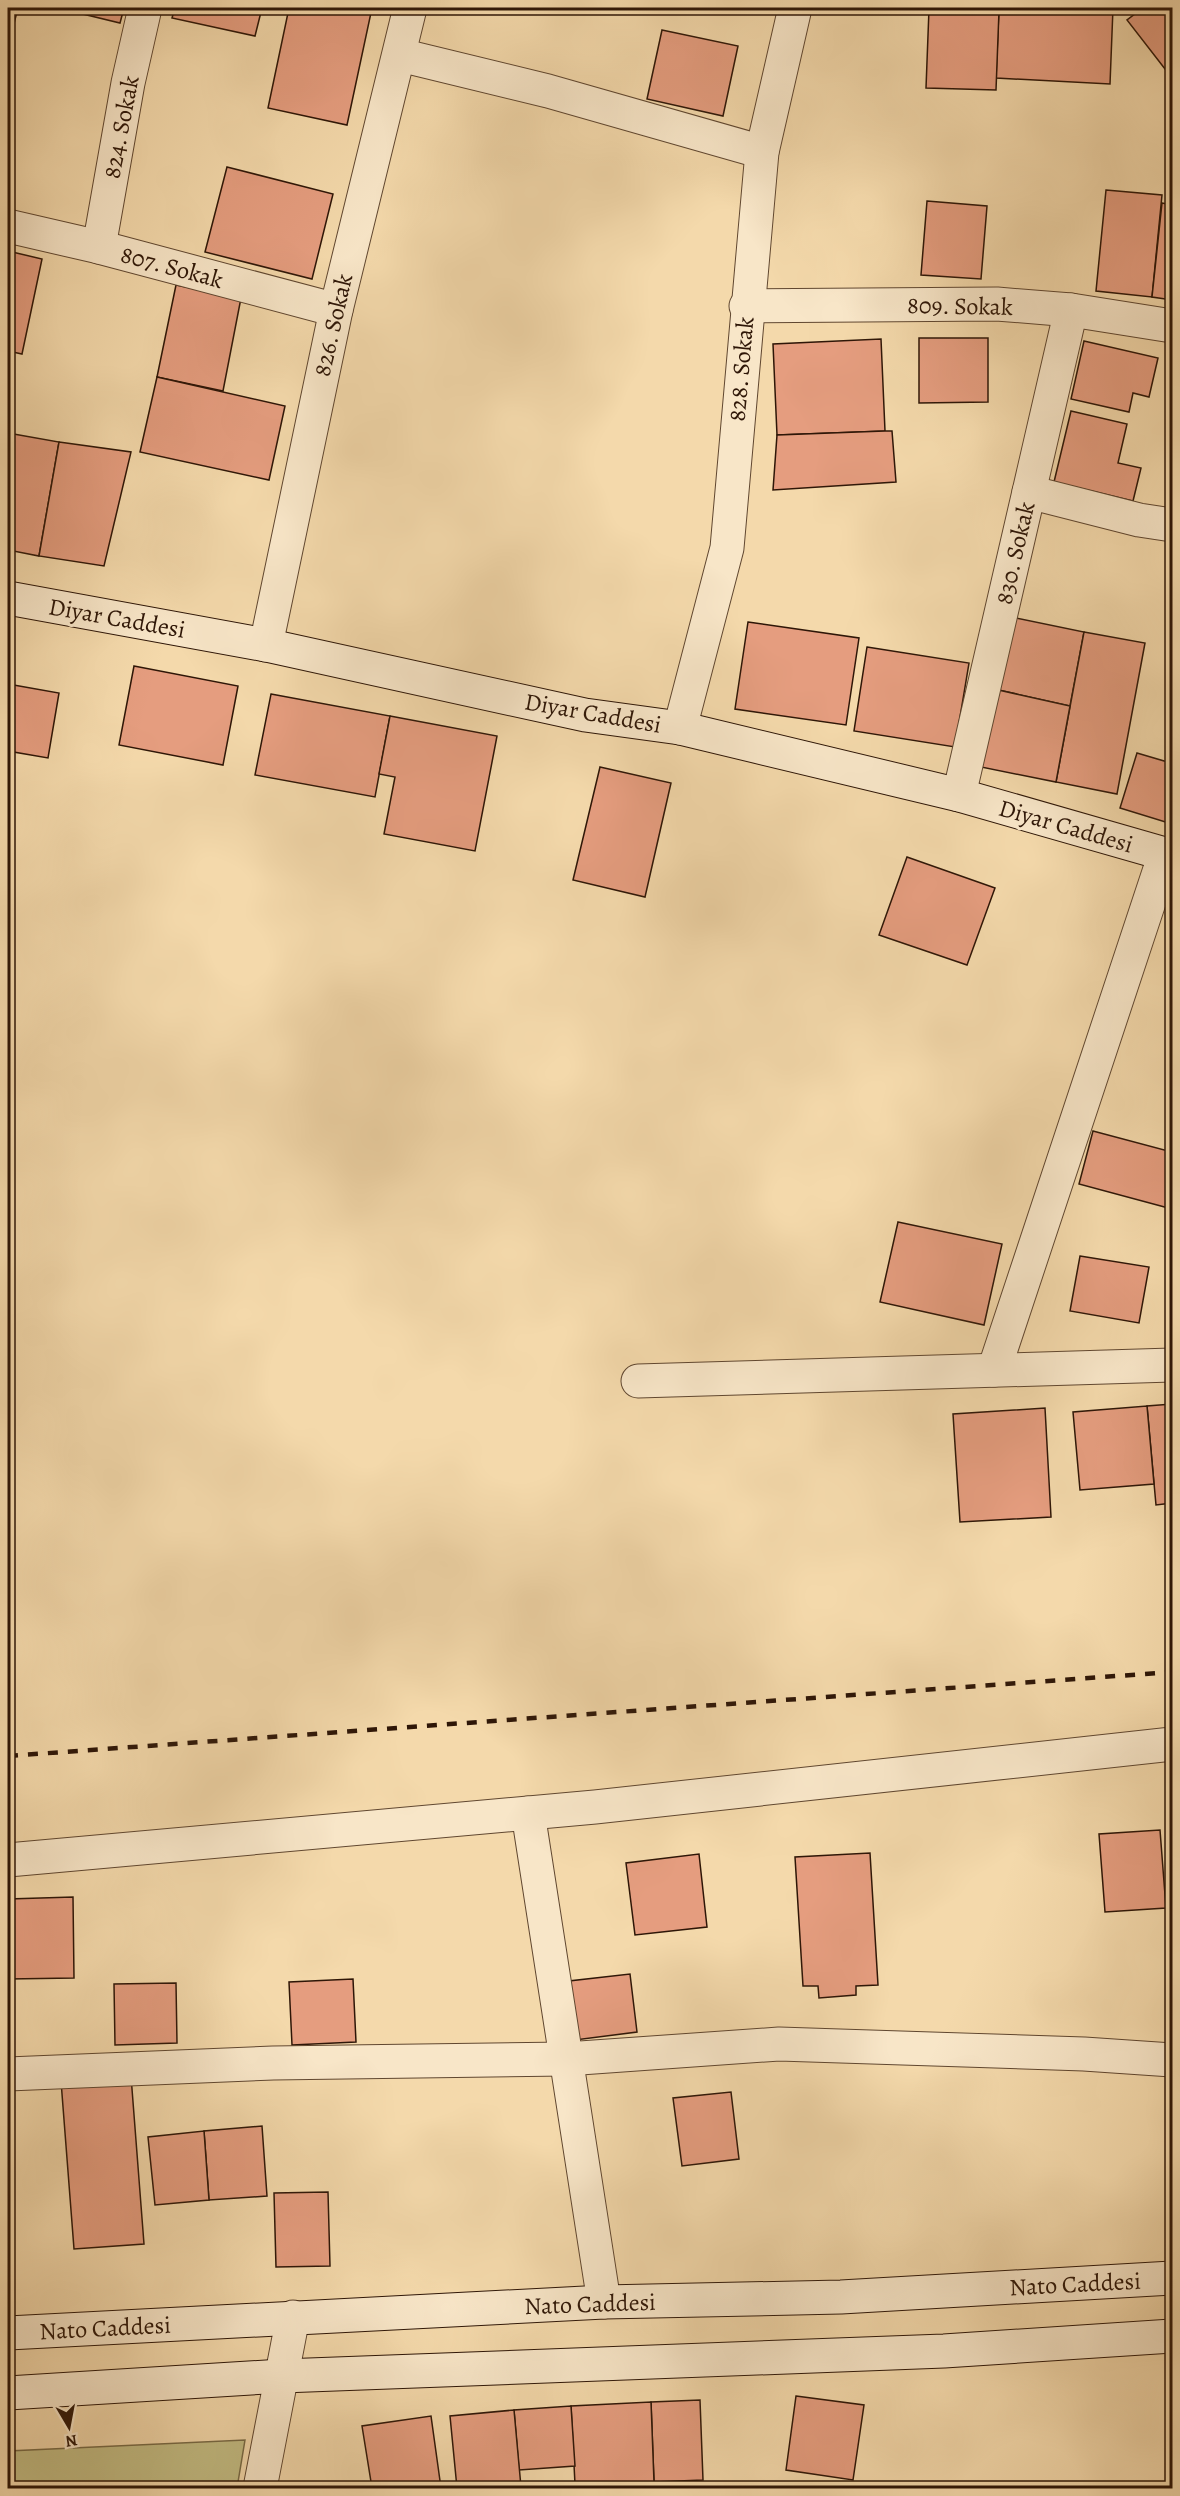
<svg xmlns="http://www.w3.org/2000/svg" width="1180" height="2496" font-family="Alegreya,serif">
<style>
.green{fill:#c3bd84;stroke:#786a46;stroke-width:1.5}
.building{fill:#e59d7f;stroke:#2e1607;stroke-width:1.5}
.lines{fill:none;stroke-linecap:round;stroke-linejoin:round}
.street-casing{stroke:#604730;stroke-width:35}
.secondary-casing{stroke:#2e1607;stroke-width:35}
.street{stroke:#f8e6c8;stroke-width:33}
.secondary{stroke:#f8e6c8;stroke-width:33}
.rail{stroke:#2e1607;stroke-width:4.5;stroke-dasharray:10 10;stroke-linecap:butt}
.labels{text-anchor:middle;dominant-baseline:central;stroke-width:6;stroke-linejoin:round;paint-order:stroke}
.street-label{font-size:24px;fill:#2e1607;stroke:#f8e6c8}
</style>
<rect width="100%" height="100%" fill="#f4d9ab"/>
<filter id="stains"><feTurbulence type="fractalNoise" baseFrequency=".00333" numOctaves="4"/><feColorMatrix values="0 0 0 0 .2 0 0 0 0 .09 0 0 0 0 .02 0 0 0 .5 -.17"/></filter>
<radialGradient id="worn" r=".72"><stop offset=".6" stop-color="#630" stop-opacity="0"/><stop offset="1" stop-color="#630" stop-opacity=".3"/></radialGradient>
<polygon class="green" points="245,2440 237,2488 8,2488 8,2451"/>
<g class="building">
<polygon points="8,8 18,8 8,47"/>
<polygon points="58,8 124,8 120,23"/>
<polygon points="175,8 262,8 255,36 172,18"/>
<polygon points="289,8 372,8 347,125 268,108"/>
<polygon points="999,8 1113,8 1110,84 996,78"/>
<polygon points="1143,8 1172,8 1172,78 1127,20"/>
<polygon points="929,9 999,11 996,90 926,88"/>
<polygon points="662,30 738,46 723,116 647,99"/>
<polygon points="227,167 333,194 312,279 205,252"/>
<polygon points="1106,190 1162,195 1152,297 1096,291"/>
<polygon points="927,201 987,206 981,279 921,275"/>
<polygon points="1162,203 1172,205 1172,300 1152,297"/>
<polygon points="8,251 42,259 22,354 8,351"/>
<polygon points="176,285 241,298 223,391 157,377"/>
<polygon points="919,338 988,338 988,402 919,403"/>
<polygon points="881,339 885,431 777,435 773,344"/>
<polygon points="1084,341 1158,358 1149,397 1133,393 1129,412 1071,399"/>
<polygon points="157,377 285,406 269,480 140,452"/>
<polygon points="1071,411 1127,424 1118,463 1141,468 1133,501 1054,482"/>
<polygon points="885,431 892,431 896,482 773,490 777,435"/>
<polygon points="8,433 59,442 39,556 8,550"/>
<polygon points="59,442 131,452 104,566 39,556"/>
<polygon points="1011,617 1084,632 1070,706 994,689"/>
<polygon points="748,622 859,638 846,725 735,709"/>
<polygon points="1084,632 1145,643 1117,794 1056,782"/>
<polygon points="867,647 969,663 955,747 854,731"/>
<polygon points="134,666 238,686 223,765 119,745"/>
<polygon points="8,684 59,693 48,758 8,751"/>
<polygon points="994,689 1070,706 1056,782 981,767"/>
<polygon points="271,694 390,716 375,797 255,775"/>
<polygon points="390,716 497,736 475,851 384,834 395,777 379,774"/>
<polygon points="1137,753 1171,763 1172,760 1172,824 1120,808"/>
<polygon points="600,767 671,783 645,897 573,880"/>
<polygon points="907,857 995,888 967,965 879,935"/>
<polygon points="1093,1131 1172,1152 1172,1209 1079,1184"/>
<polygon points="898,1222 1002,1244 984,1325 880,1302"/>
<polygon points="1080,1256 1149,1267 1139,1323 1070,1311"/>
<polygon points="1172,1404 1172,1503 1156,1505 1147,1406"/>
<polygon points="1147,1406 1154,1484 1080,1490 1073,1412"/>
<polygon points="1045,1408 1051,1517 960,1522 953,1414"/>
<polygon points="1170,1518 1172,1518 1172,1582"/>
<polygon points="1160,1830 1166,1908 1105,1912 1099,1834"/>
<polygon points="870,1853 878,1985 856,1986 856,1995 819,1998 818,1986 803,1986 795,1857"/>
<polygon points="699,1854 707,1927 635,1935 626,1863"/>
<polygon points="73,1897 74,1978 8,1979 8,1899"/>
<polygon points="630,1974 637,2032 575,2040 569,1981"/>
<polygon points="353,1979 356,2042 292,2045 289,1982"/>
<polygon points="176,1983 177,2043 115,2045 114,1984"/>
<polygon points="131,2076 144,2244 74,2249 61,2081"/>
<polygon points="731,2092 739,2159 682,2166 673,2098"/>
<polygon points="262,2126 267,2196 209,2200 204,2131"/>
<polygon points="204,2131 209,2200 155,2205 148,2137"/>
<polygon points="328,2192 330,2266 276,2267 274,2193"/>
<polygon points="796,2396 864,2405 853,2480 786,2470"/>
<polygon points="700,2400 703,2480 654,2482 651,2402"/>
<polygon points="651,2402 654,2482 575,2484 571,2406"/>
<polygon points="571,2406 575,2466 519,2470 514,2410"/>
<polygon points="514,2410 521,2487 457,2488 450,2416"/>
<polygon points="431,2416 441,2488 372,2488 362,2426"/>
</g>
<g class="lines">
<g class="street-casing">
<g id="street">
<polyline points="400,55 548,91 762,152"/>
<polyline points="8,226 99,247 336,310"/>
<polyline points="99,247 128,83 145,8"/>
<polyline points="746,306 997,304 1071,310 1172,326"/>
<polyline points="1029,492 1139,520 1172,525"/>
<polyline points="266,645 336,310 410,8"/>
<polyline points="680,728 727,548 762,152 795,8"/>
<polyline points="959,795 1071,310"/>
<polyline points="994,1370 1165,854"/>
<polyline points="638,1381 1172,1365"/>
<polyline points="528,1813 604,2302"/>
<polyline points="8,1860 595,1807 1172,1744"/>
<polyline points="8,2074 273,2063 566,2059 779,2044 1084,2054 1172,2060"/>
<polyline points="260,2488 293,2317"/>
</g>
</g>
<g class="secondary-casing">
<g id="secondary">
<polyline points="8,598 266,645 585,715 680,728 959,795 1172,856"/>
<polyline points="8,2333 604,2302 841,2297 1172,2278"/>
<polyline points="8,2393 282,2376 944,2351 1172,2336"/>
</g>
</g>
<use href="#street" class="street"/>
<use href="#secondary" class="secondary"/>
<polyline class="rail" points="8,1756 1172,1672"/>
</g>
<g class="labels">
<g class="street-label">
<text transform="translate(121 127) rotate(-79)">824. Sokak</text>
<text transform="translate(172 267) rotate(15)">807. Sokak</text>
<text transform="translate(960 306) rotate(1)">809. Sokak</text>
<text transform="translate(333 325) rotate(-77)">826. Sokak</text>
<text transform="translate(741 369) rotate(-85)">828. Sokak</text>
<text transform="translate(1015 553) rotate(-77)">830. Sokak</text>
<text transform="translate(117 618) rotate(10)">Diyar Caddesi</text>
<text transform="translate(593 713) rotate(10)">Diyar Caddesi</text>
<text transform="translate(1066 826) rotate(16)">Diyar Caddesi</text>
<text transform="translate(1075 2284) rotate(-3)">Nato Caddesi</text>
<text transform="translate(590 2304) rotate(-2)">Nato Caddesi</text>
<text transform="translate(105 2328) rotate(-3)">Nato Caddesi</text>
</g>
</g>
<rect width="1180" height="2496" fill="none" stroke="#f4d9ab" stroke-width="30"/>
<rect x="9" y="9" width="1162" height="2478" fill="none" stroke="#2e1607" stroke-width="3"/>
<rect x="15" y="15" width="1150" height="2466" fill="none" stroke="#2e1607" stroke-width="1.5"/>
<g transform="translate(69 2427) rotate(170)" stroke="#f8e6c8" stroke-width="4.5" paint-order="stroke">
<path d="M0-4.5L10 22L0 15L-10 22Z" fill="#2e1607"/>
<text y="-9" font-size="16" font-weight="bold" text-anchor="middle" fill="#2e1607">N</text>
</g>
<rect width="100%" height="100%" filter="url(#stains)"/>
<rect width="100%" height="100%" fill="url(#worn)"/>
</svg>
